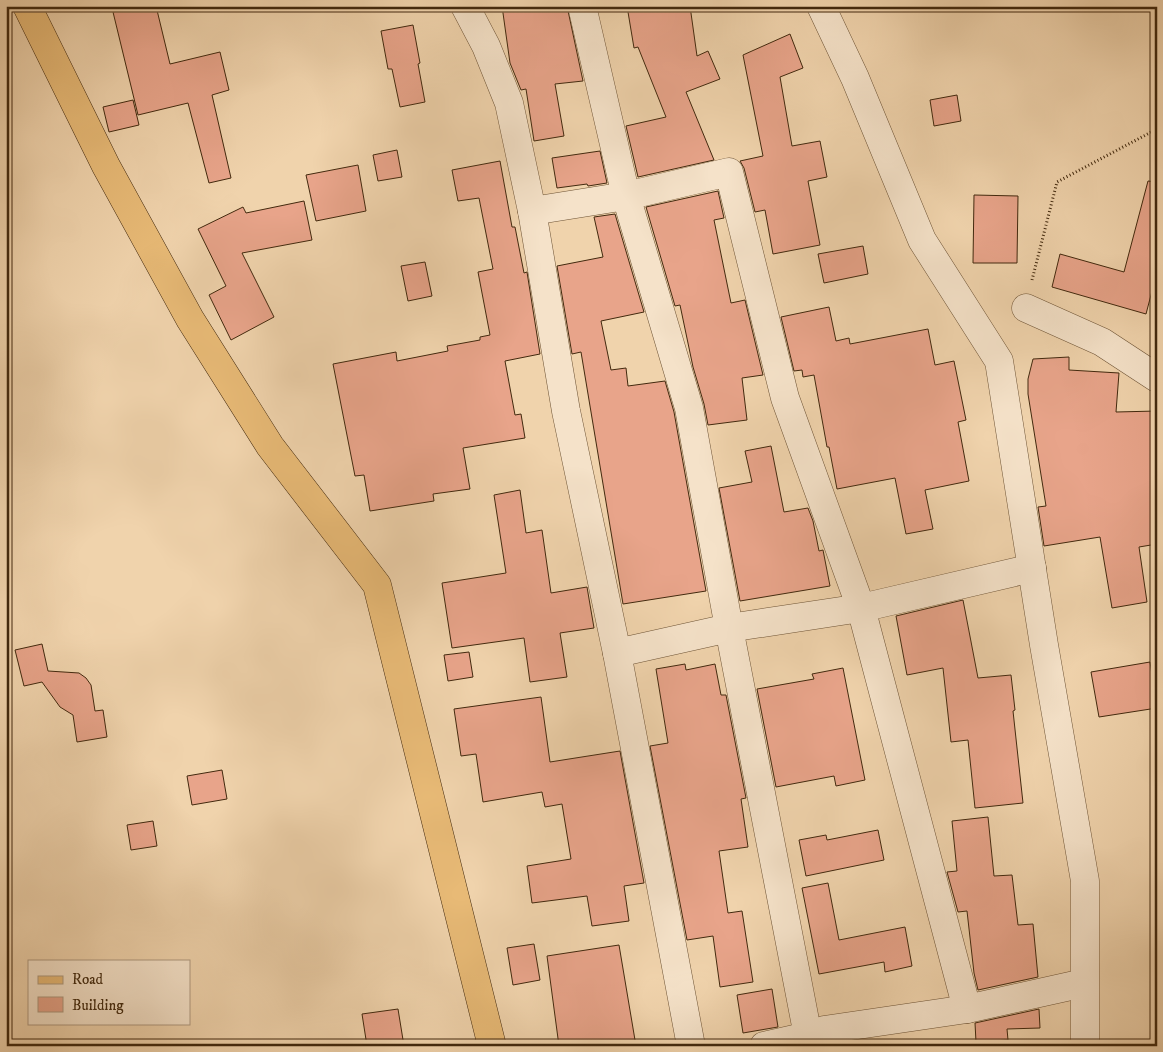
<svg xmlns="http://www.w3.org/2000/svg" width="1163" height="1052" font-family="'IM FELL DW Pica',serif">
<style>
.building{fill:#e8a48a;stroke:#42290e}
.lines{fill:none;stroke-linecap:round;stroke-linejoin:round}
.minor-casing{stroke:#6e5436;stroke-width:29}
.major-casing{stroke:#42290e;stroke-width:29}
.path{stroke:#42290e;stroke-width:3;stroke-dasharray:1 2.5;stroke-linecap:butt}
.minor{stroke:#f5e2c9;stroke-width:28}
.major{stroke:#e8ba76;stroke-width:28}
</style>
<rect width="100%" height="100%" fill="#f0d3ac"/>
<filter id="stains"><feTurbulence type="fractalNoise" baseFrequency=".004" numOctaves="4"/><feColorMatrix values="0 0 0 0 .2 0 0 0 0 .09 0 0 0 0 .02 0 0 0 .5 -.17"/></filter>
<radialGradient id="worn" r=".72"><stop offset=".6" stop-color="#630" stop-opacity="0"/><stop offset="1" stop-color="#630" stop-opacity=".3"/></radialGradient>
<g class="building">
<polygon points="139,6 156,6 170,64 220,52 229,90 212,95 231,178 209,183 188,103 138,115 113,12"/>
<polygon points="502,6 567,6 583,81 555,84 564,136 534,141 526,89 521,90 510,63"/>
<polygon points="627,6 690,6 697,56 708,51 720,79 686,92 714,160 638,177 626,126 666,117 638,47 634,48"/>
<polygon points="413,25 420,63 418,64 425,102 400,107 392,69 388,69 381,31"/>
<polygon points="790,34 803,68 780,77 792,146 820,141 827,177 808,181 820,245 773,254 765,210 755,212 744,168 740,161 763,156 743,55"/>
<polygon points="957,95 961,121 934,126 930,100"/>
<polygon points="133,100 139,125 109,132 103,107"/>
<polygon points="397,150 402,177 378,181 373,155"/>
<polygon points="600,151 607,183 588,186 587,184 557,188 552,158"/>
<polygon points="500,161 512,227 515,227 524,273 527,272 540,354 505,361 515,415 521,414 525,438 463,448 470,489 433,494 434,501 370,511 364,475 355,476 333,364 396,352 397,361 448,351 447,346 480,340 480,337 490,335 478,272 493,269 479,198 458,201 452,170"/>
<polygon points="358,165 366,211 316,221 306,175"/>
<polygon points="1148,181 1157,182 1157,272 1146,314 1052,287 1060,254 1124,272"/>
<polygon points="718,191 724,218 714,220 731,303 745,300 763,375 742,378 747,420 708,425 704,404 693,367 680,305 675,306 646,207"/>
<polygon points="974,195 1018,196 1017,263 973,263"/>
<polygon points="304,201 312,240 242,253 274,317 231,340 209,295 226,286 198,229 243,207 246,213"/>
<polygon points="615,214 644,312 601,321 611,370 626,368 628,386 665,381 674,412 706,591 623,604 581,352 572,354 557,266 603,257 594,217"/>
<polygon points="863,246 868,274 824,283 818,254"/>
<polygon points="425,262 432,296 408,301 401,266"/>
<polygon points="829,307 836,341 849,338 850,344 928,329 935,365 954,361 966,420 958,422 969,481 925,490 933,529 906,534 895,478 837,489 829,447 827,447 814,375 803,377 802,370 794,371 781,317"/>
<polygon points="1069,357 1069,370 1119,373 1116,412 1157,411 1157,544 1139,547 1147,602 1112,608 1100,537 1044,546 1038,507 1046,506 1028,394 1028,379 1033,359"/>
<polygon points="771,446 784,512 808,508 813,521 819,551 823,550 830,586 740,601 719,488 752,482 745,451"/>
<polygon points="520,490 526,533 542,530 551,593 587,587 594,628 560,633 567,677 530,682 524,638 452,648 442,583 506,573 494,495"/>
<polygon points="963,600 978,678 1011,675 1015,710 1013,711 1023,803 975,808 968,740 951,742 943,668 907,675 896,616"/>
<polygon points="42,644 48,671 79,673 86,678 91,685 95,711 103,710 107,737 77,742 73,715 60,707 42,682 24,686 15,650"/>
<polygon points="469,652 473,677 448,681 444,655"/>
<polygon points="1150,662 1157,708 1099,717 1091,672"/>
<polygon points="685,664 686,670 715,664 721,695 726,695 746,798 741,799 748,847 719,851 728,913 742,911 753,982 720,987 713,936 687,940 650,746 668,743 656,669"/>
<polygon points="843,668 865,780 836,786 834,776 776,787 757,689 814,679 812,674"/>
<polygon points="541,697 550,762 620,751 644,883 624,886 629,921 592,926 587,896 532,903 527,866 571,859 562,804 545,807 542,792 483,802 476,754 461,756 454,709"/>
<polygon points="222,770 227,799 192,805 187,776"/>
<polygon points="988,817 994,876 1012,875 1018,925 1033,924 1038,977 978,990 974,973 967,911 958,912 947,872 957,871 952,821"/>
<polygon points="153,821 157,846 131,850 127,825"/>
<polygon points="878,830 884,860 806,876 799,840 826,835 827,840"/>
<polygon points="828,883 839,940 905,927 912,966 885,972 884,962 819,974 802,888"/>
<polygon points="534,944 540,980 513,985 507,948"/>
<polygon points="619,945 636,1046 559,1046 547,956"/>
<polygon points="772,989 778,1027 743,1033 737,995"/>
<polygon points="398,1009 404,1046 367,1046 362,1014"/>
<polygon points="1039,1009 1040,1028 1007,1029 1008,1040 976,1042 975,1023"/>
</g>
<g class="lines">
<g class="minor-casing">
<g id="minor">
<polyline points="465,6 486,46 509,103 532,211 566,411 617,653 691,1046"/>
<polyline points="582,6 626,196 689,408 729,628 808,1036"/>
<polyline points="821,6 855,78 922,240 999,361 1044,645 1085,881 1085,1046"/>
<polyline points="532,211 626,196 729,172 785,398 861,608 967,1009"/>
<polyline points="1026,308 1102,342 1157,378"/>
<polyline points="617,653 729,628 861,608 1032,568"/>
<polyline points="764,1046 808,1036 824,1030 967,1009 1084,983"/>
</g>
</g>
<g class="major-casing">
<polyline id="major" points="27,6 106,166 190,319 270,446 377,585 492,1046"/>
</g>
<polyline class="path" points="1032,280 1057,182 1157,129"/>
<use href="#minor" class="minor"/>
<use href="#major" class="major"/>
</g>
<rect width="1163" height="1052" fill="none" stroke="#f0d3ac" stroke-width="25"/>
<rect x="8" y="8" width="1148" height="1037" fill="none" stroke="#42290e" stroke-width="2.5"/>
<rect x="12" y="12" width="1138" height="1027" fill="none" stroke="#42290e"/>
<rect x="28" y="960" width="162" height="65" fill="#f5e2c9" stroke="#ad987e"/>
<rect x="38" y="976" width="25" height="8" fill="#e8ba76" stroke="#ad987e"/>
<text x="72" y="984" font-size="15" fill="#42290e">Road</text>
<rect x="38" y="997" width="25" height="15" fill="#e8a48a" stroke="#ad987e"/>
<text x="72" y="1010" font-size="15" fill="#42290e">Building</text>
<rect width="100%" height="100%" filter="url(#stains)"/>
<rect width="100%" height="100%" fill="url(#worn)"/>
</svg>
